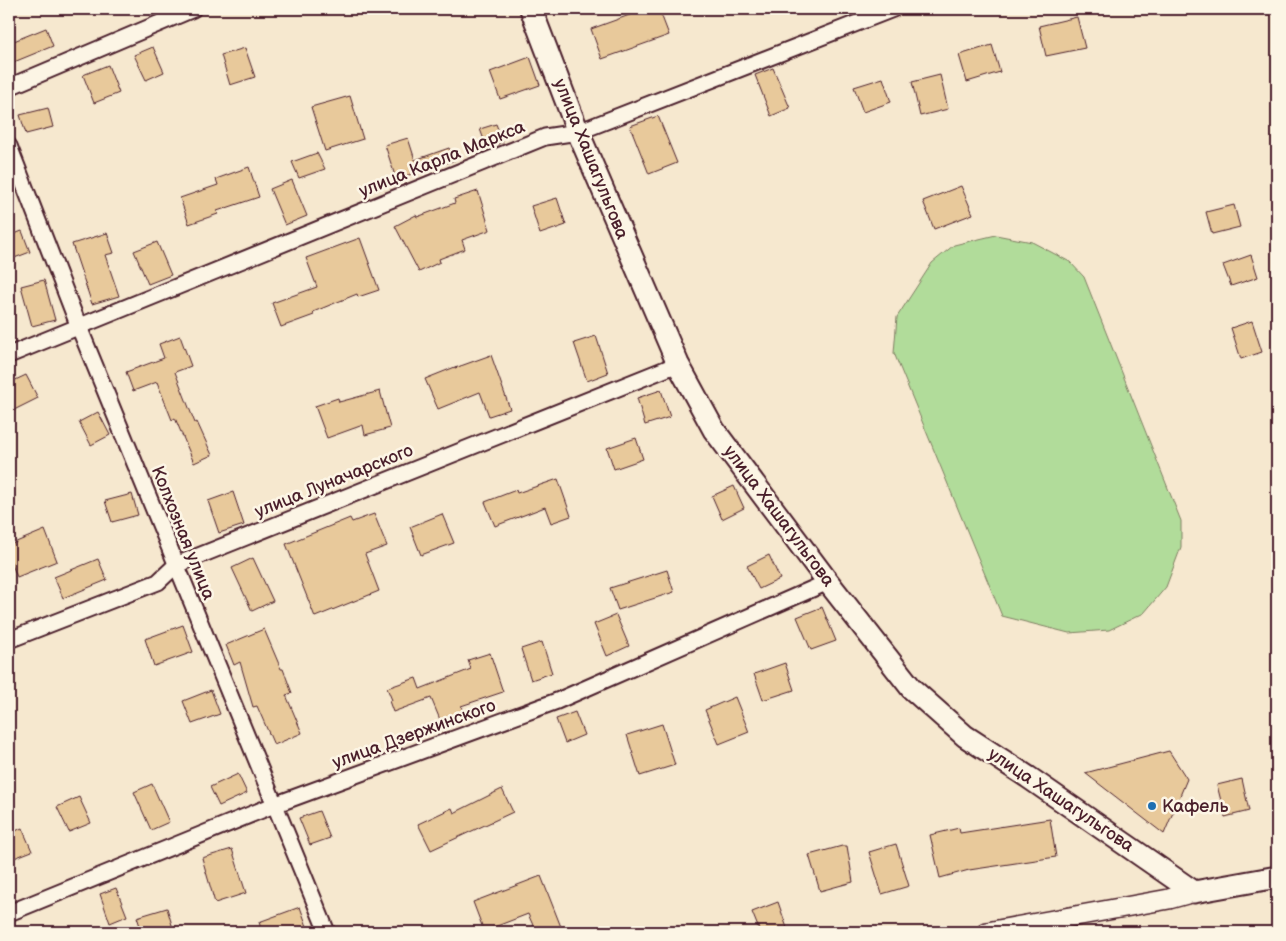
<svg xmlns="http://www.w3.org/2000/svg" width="1286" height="941" font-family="'Balsamiq Sans',sans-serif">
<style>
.green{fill:#b1dc9a;stroke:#7e7e62}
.building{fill:#e8c99b;stroke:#4a1f2b}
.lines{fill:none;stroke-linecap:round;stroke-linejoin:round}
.minor-casing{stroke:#4a1f2b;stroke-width:19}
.tertiary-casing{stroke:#4a1f2b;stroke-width:22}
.secondary-casing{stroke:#4a1f2b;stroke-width:25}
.minor{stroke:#fcf5e5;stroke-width:15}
.tertiary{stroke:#fcf5e5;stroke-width:19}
.secondary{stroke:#fcf5e5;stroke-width:21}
.poi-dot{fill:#1f6fb2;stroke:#fcf5e5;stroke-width:2}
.labels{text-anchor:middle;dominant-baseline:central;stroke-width:5;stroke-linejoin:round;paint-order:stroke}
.street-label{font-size:18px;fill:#4a1f2b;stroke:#fcf5e5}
.poi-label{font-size:18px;fill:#4a1f2b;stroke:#fcf5e5;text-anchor:start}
</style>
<rect width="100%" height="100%" fill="#f6e8cf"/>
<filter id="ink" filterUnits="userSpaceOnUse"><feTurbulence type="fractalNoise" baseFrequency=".02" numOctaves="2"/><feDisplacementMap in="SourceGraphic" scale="10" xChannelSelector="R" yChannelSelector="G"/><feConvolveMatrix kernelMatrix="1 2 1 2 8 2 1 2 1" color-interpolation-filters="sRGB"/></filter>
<g filter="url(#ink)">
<polygon class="green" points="996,235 1032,242 1070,262 1084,277 1181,521 1181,547 1166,587 1144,613 1109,630 1069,633 1002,616 894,353 897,317 932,263 954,245"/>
<g class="building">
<polygon points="646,9 659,9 669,35 602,59 591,29"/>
<polygon points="1077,17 1085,48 1046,56 1039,26"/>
<polygon points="46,28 53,46 9,64 9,43"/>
<polygon points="992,45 1000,72 967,82 959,55"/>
<polygon points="153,47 164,72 146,80 134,55"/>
<polygon points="245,48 255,77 230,85 221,55"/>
<polygon points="530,57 540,85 500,99 490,72"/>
<polygon points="108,65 119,93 94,103 83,75"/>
<polygon points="773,68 790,108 771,116 755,75"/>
<polygon points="940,75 948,109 920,116 912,82"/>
<polygon points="883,78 891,102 863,112 854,87"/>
<polygon points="350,96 363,139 325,151 311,107"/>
<polygon points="48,108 53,127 26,134 20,115"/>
<polygon points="658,116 677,163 649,174 630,126"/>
<polygon points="496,124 503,142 487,148 480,129"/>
<polygon points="408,138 415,160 449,148 455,160 396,179 385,145"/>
<polygon points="317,153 325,169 299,178 292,162"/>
<polygon points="249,167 259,197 217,211 218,214 189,224 180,198 218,185 216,179"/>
<polygon points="292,180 307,216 285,225 270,189"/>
<polygon points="961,186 973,214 934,229 923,201"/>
<polygon points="478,191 490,230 462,240 465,249 439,259 440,262 419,272 395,226 416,215 417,217 455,203 454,199"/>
<polygon points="557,198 566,225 540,234 531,206"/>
<polygon points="1234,205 1240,227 1212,234 1206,212"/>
<polygon points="22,231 30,252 9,260 9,236"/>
<polygon points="107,233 114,253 105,255 119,296 92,304 72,244"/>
<polygon points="360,238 379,290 358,297 357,294 313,312 314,315 281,327 272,303 317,287 306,258"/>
<polygon points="157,242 171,275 148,284 134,251"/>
<polygon points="1251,255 1258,277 1231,286 1223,265"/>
<polygon points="44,280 55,320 32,326 21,286"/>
<polygon points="1252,321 1262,352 1241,359 1231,328"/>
<polygon points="180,336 191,366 175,372 195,423 197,422 212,455 194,463 175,418 172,420 157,382 133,391 126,372 164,358 159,344"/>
<polygon points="596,336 608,373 587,381 574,343"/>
<polygon points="491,355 510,409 489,416 480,392 438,409 425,379 455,367 455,368"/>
<polygon points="26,375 38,398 14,410 9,399 9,383"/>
<polygon points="661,390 670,417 645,425 637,398"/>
<polygon points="380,391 390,428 365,435 363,425 327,438 315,406 338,398 339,402"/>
<polygon points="98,412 110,435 91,445 79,422"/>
<polygon points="636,438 643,459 614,469 607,448"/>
<polygon points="558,479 571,516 551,523 545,507 495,526 485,502 516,490 517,493"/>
<polygon points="734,486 744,508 722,519 712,496"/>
<polygon points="233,492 244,525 219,533 208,501"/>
<polygon points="132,494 138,515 112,522 105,501"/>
<polygon points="374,514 387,546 365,554 379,591 315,617 286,544 350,518 352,522"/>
<polygon points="442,514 454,543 421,555 410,527"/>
<polygon points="45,530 57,561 17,577 9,557 9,545"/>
<polygon points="769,555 780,579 759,589 747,566"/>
<polygon points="253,558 273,601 252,611 232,568"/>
<polygon points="98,559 107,580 63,598 54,577"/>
<polygon points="667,570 674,592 618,610 610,588"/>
<polygon points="822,607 836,641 811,650 797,617"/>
<polygon points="616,615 629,646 607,656 594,624"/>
<polygon points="183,625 193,652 154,666 145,639"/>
<polygon points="264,629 281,669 283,669 292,693 286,695 302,733 274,745 257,706 253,707 240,662 234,665 226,645"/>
<polygon points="542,642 552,673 531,680 521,649"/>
<polygon points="490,653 503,692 461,706 464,713 441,722 431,698 393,712 389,701 392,700 387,688 416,678 420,689 471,669 468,660"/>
<polygon points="785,663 794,690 763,700 754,674"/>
<polygon points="211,690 220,714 192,724 183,701"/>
<polygon points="735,697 749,732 719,744 705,710"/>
<polygon points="575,712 584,735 565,743 556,719"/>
<polygon points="662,724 675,765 640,776 627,735"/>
<polygon points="1169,751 1187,779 1164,834 1085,773"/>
<polygon points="238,774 247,793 219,806 210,787"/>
<polygon points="1242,779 1249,811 1225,817 1217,785"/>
<polygon points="152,784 169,822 151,830 134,792"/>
<polygon points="502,789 513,812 431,850 418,824 452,808 454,813"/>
<polygon points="79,797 91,823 69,832 57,807"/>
<polygon points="319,811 330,838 310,845 299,818"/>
<polygon points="1050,819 1056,857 969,870 940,878 930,835 959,828 960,833"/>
<polygon points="22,828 32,851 9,860 9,834"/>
<polygon points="896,844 909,886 882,894 869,852"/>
<polygon points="842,846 847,846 853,882 820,891 809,855"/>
<polygon points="232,849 246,893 215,903 202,858"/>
<polygon points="541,876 563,932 536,932 528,914 484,931 473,902"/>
<polygon points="116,888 127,916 110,923 100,894"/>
<polygon points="778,902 787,928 775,932 760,932 752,912"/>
<polygon points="300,907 309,932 262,932 259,922"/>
<polygon points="167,908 174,932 142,932 137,917"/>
</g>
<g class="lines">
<g class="minor-casing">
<g id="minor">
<polyline points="9,87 193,9"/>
<polyline points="9,146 79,327 327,932"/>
<polyline points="9,355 545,137 578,132 893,9"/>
<polyline points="9,640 158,582 176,565 678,364"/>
<polyline points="9,913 274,805 557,701 828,582"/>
</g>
</g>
<g class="tertiary-casing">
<polyline id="tertiary" points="987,932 1169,899 1194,892"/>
</g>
<g class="secondary-casing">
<polyline id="secondary" points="531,9 578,132 678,364 714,430 828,582 912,689 965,736 1028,777 1194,892 1277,877"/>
</g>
<use href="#minor" class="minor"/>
<use href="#tertiary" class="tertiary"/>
<use href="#secondary" class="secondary"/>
</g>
</g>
<circle class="poi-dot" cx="1152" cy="806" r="5"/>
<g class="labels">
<g class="street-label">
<text transform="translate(442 159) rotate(-22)">улица Карла Маркса</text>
<text transform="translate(591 159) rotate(68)">улица Хашагульгова</text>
<text transform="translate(334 481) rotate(-22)">улица Луначарского</text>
<text transform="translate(779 516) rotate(53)">улица Хашагульгова</text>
<text transform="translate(183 533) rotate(68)">Колхозная улица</text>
<text transform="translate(414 734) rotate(-20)">улица Дзержинского</text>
<text transform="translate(1061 800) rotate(34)">улица Хашагульгова</text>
</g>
<g class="poi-label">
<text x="1162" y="806">Кафель</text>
</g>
</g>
<rect width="1286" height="941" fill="none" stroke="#fcf5e5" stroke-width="30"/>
<rect x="15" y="15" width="1256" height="911" fill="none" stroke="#4a1f2b" stroke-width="2" filter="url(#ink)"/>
</svg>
